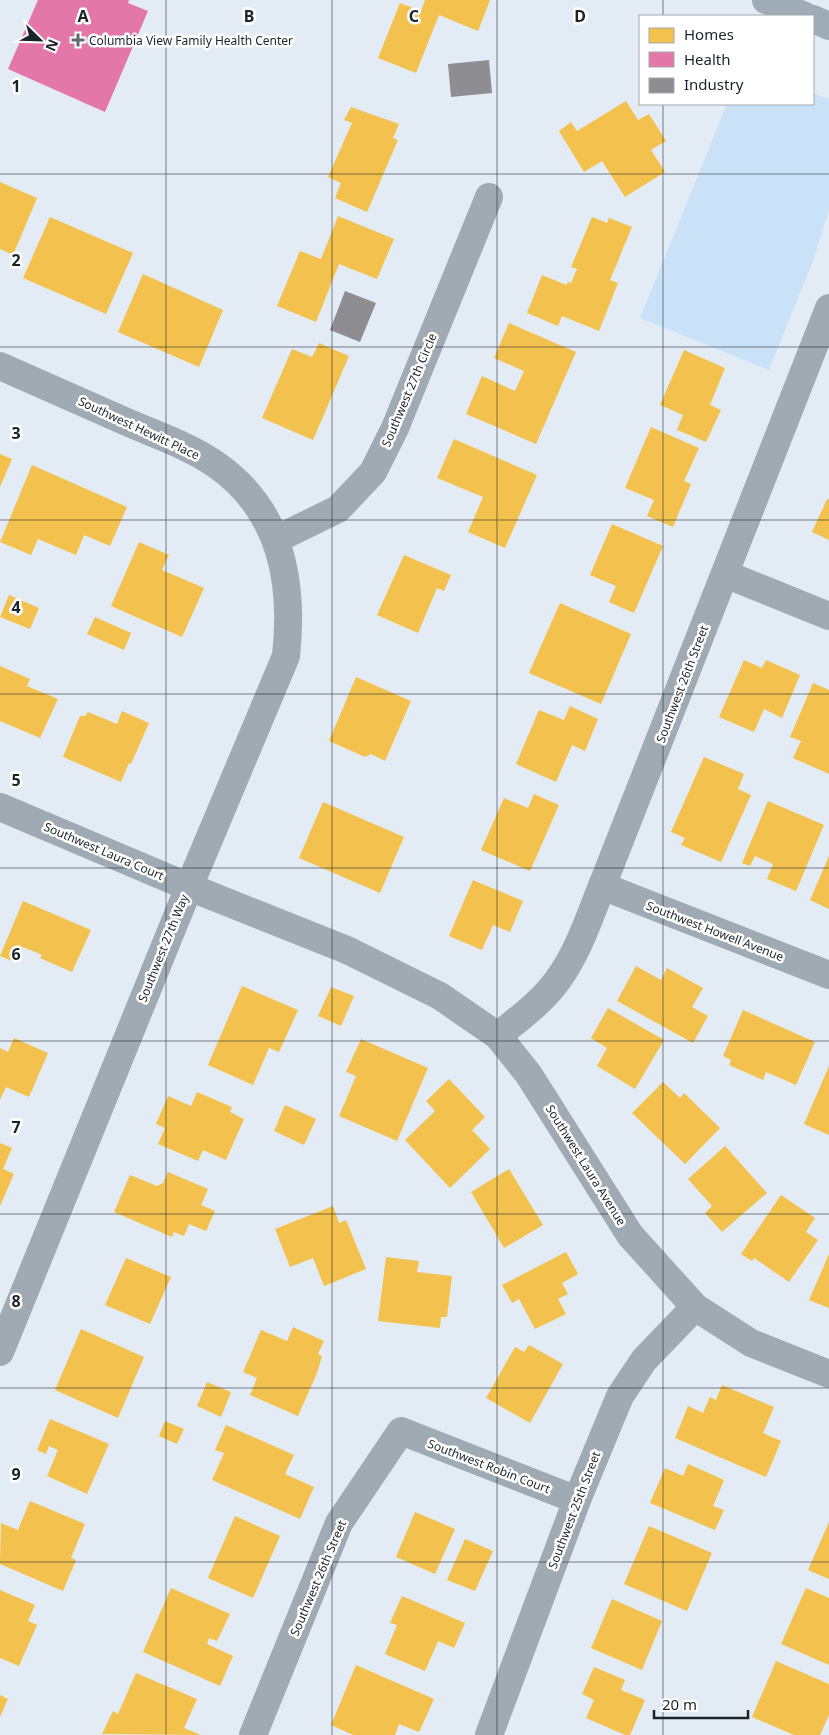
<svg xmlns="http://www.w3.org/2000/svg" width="829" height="1735" font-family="'Noto Sans',sans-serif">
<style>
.green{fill:#cae2f8}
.homes{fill:#f2c14e}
.health{fill:#e377a8}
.industry{fill:#8d8d92}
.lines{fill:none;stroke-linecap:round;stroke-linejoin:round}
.minor{stroke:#9faab3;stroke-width:28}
.major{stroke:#9fabb7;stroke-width:28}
.grid{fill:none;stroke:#1c232a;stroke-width:1;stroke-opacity:0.55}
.poi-dot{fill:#626971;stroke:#fff;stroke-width:2}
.labels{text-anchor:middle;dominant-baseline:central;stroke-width:5;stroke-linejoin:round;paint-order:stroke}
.poi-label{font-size:12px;fill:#1c232a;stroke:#fff;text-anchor:start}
.street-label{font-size:12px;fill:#1c232a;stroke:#fff}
.grid-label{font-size:16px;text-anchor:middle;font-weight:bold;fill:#1c232a;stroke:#fff;stroke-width:5;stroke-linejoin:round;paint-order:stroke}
</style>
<rect width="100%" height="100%" fill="#e3ecf4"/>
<polygon class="green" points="813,93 829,99 829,210 813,261 769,370 640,318 727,104 813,104"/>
<g class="homes">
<polygon points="425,0 490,0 478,31 439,15 416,73 378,58 400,3 421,11"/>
<polygon points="626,101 638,120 649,114 666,141 651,150 665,172 625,197 602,161 584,172 559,131 571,122 577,131"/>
<polygon points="351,107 399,124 393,138 398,140 367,212 335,198 341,183 328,177 352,123 344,120"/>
<polygon points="0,182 37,198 13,255 0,249"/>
<polygon points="338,216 394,239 377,279 339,264 316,322 277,306 300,251 321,259"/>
<polygon points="50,217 133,253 106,314 23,278"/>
<polygon points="592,217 607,223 609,218 632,227 610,280 618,283 599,331 562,316 558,326 527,313 542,275 566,285 568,282 571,283 577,269 571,267"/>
<polygon points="143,274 223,310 199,367 118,332"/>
<polygon points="509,323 576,352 536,444 466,414 482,376 515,391 524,371 494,358"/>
<polygon points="319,343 349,356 313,440 262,418 292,349 312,357"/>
<polygon points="684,350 725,368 710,405 721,410 706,442 677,430 683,415 660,405"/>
<polygon points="651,427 699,448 684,481 691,484 673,527 647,516 654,500 625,488"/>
<polygon points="454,439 537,475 505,548 468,532 483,497 437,478"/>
<polygon points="0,454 12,459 0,487"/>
<polygon points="32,465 127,507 110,546 84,535 76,555 38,539 31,555 0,542"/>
<polygon points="827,499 829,500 829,540 812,532"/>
<polygon points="612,524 663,546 634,613 609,602 616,586 590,575"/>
<polygon points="139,542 169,555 162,570 204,588 182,637 111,606"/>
<polygon points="404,555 451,575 444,591 437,588 418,633 377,615"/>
<polygon points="9,595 39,608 30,629 0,617"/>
<polygon points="560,603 631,634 601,704 529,673"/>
<polygon points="95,617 131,633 124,650 87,634"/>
<polygon points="744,660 762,668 766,660 800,675 782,718 764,709 754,732 719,717"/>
<polygon points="0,666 30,679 27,686 58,699 40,738 0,721"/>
<polygon points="356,677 411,701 385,761 371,754 365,757 329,741"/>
<polygon points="813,683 829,690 829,774 793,758 801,741 790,737"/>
<polygon points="570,706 598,719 585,751 572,745 556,782 516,764 539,710 564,720"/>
<polygon points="122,711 149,723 131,764 129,763 121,782 63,757 80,716 85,716 88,712 117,724"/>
<polygon points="704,757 744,774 738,789 751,795 721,862 681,845 685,838 671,832"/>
<polygon points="534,794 559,805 530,871 481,850 504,798 528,808"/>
<polygon points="768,801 824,825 796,891 767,879 773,864 755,856 750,866 742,863"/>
<polygon points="323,802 404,837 380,893 299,858"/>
<polygon points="829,856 829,909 810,900"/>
<polygon points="473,880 523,901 510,932 493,925 482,950 449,936"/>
<polygon points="23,901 91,930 72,972 40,958 42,955 23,947 17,963 0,956"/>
<polygon points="636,966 661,980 667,968 703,988 692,1007 708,1016 693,1043 617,1001"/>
<polygon points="242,986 298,1010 279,1052 269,1048 253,1085 208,1065"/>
<polygon points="331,987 354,996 341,1026 318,1016"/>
<polygon points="608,1008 664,1040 635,1089 597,1066 607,1048 591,1038"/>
<polygon points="743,1010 815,1042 796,1085 766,1072 763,1080 729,1065 731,1060 723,1056"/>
<polygon points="14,1038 48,1053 29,1097 6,1087 0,1100 0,1048 8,1052"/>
<polygon points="361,1039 428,1068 397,1141 339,1116 356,1076 346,1072"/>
<polygon points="829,1066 829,1135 804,1124"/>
<polygon points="449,1079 485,1117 472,1130 490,1149 450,1188 405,1140 435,1111 426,1101"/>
<polygon points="663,1082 680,1098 684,1093 720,1128 685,1164 632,1113"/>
<polygon points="197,1092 232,1107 230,1112 244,1119 226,1160 203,1150 198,1161 158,1144 165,1128 156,1124 168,1096 191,1106"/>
<polygon points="285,1105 316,1119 304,1145 274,1131"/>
<polygon points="0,1143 12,1148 3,1169 14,1174 0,1206"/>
<polygon points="725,1146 767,1193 722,1232 705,1213 712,1206 688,1179"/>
<polygon points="509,1169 543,1225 504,1248 471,1192"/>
<polygon points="168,1172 208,1189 201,1205 215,1211 206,1231 189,1224 184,1236 174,1232 172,1237 114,1212 130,1175 157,1186 163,1183"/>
<polygon points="781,1195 815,1218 806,1232 818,1240 789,1282 754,1258 752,1261 741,1254"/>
<polygon points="333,1206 339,1223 346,1220 366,1269 324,1286 313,1258 290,1267 275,1229"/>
<polygon points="566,1252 578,1274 562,1283 568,1294 558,1299 566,1314 535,1329 519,1299 512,1303 502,1285"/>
<polygon points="829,1254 829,1308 809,1300"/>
<polygon points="386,1257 419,1261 417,1272 452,1276 447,1317 441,1317 440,1328 378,1321"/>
<polygon points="126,1258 171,1277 150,1324 105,1305"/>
<polygon points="293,1327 324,1341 318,1354 322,1356 317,1373 298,1416 250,1395 257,1378 243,1372 261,1330 287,1341"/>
<polygon points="81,1329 144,1357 118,1418 55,1390"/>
<polygon points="529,1345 563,1364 530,1423 486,1398 515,1347 524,1352"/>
<polygon points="207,1382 231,1392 221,1417 197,1406"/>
<polygon points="722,1385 774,1407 763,1433 781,1441 766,1477 675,1438 688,1406 703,1413 710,1397 716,1400"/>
<polygon points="50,1419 109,1444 87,1494 47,1476 58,1450 49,1446 46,1454 37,1450"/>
<polygon points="165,1421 184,1429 177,1444 159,1436"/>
<polygon points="226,1425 294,1455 285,1474 314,1487 300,1519 212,1480 224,1453 215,1450"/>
<polygon points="688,1464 724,1480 713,1506 724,1510 715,1530 650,1503 665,1468 683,1476"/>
<polygon points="30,1501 85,1524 71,1558 76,1560 63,1591 0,1564 1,1523 18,1530"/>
<polygon points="415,1512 455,1529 435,1574 396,1557"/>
<polygon points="235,1516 280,1536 253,1598 208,1578"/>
<polygon points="829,1522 829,1579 808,1570"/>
<polygon points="649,1526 712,1553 687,1611 624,1584"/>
<polygon points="465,1539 493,1551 475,1591 447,1580"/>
<polygon points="171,1588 230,1614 217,1641 209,1638 207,1644 233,1656 220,1686 143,1652"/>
<polygon points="806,1588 829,1598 829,1665 781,1644"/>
<polygon points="0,1590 35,1605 28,1621 37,1625 19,1666 0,1658"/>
<polygon points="402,1596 465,1623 454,1648 438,1641 425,1671 385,1654 397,1625 390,1623"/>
<polygon points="612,1599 662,1621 642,1670 591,1648"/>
<polygon points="776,1661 829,1684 829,1715 820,1735 794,1735 752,1717"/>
<polygon points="356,1665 434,1699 419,1732 399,1724 395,1735 353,1735 331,1725"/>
<polygon points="594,1667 625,1680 621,1690 645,1700 630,1735 625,1735 586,1718 594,1700 582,1694"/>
<polygon points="136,1673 197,1699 184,1728 201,1735 102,1734 113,1711 118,1714"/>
<polygon points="0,1695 8,1699 0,1717"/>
</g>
<polygon class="health" points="38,0 129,0 128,3 148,11 105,112 8,69"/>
<g class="industry">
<polygon points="489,60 492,93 451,97 448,64"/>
<polygon points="345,291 376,303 360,342 330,330"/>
</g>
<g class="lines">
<g class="minor">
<path d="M0 366C43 385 86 404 129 423 159 436 192 447 218 466 282 512 294 583 286 656L189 887 0 1352"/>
<polyline points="277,539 338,509 373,472 395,428 489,197"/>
<polyline points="725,574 829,616"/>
<polyline points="0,807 189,887 347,950 440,996 498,1036 529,1075 630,1235 695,1307 751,1343 829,1374"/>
<polyline points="602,886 829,975"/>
<path d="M498 1036C518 1019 541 1003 557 981 578 953 589 918 602 886L829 308"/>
<polyline points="253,1735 339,1523 401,1431 577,1500"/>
<polyline points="489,1735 577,1500 620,1396 644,1360 695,1307"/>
</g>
<g class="major">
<polyline points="766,0 805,16"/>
<polyline points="813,19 829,26"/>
</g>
</g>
<path class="grid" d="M166 0V1735M332 0V1735M497 0V1735M663 0V16M663 104V1735M0 174H829M0 347H829M0 520H829M0 694H829M0 868H829M0 1041H829M0 1214H829M0 1388H829M0 1562H829"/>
<path class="poi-dot" d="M75.5 32.5h5v5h5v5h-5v5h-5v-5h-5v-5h5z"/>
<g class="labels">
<g class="poi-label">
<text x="89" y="40">Columbia View Family Health Center</text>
</g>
<g class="street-label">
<text transform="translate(409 390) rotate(-67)">Southwest 27th Circle</text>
<text transform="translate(139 428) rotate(25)">Southwest Hewitt Place</text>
<text transform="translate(682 684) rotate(-69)">Southwest 26th Street</text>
<text transform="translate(104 851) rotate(23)">Southwest Laura Court</text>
<text transform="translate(715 931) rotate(21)">Southwest Howell Avenue</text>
<text transform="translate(163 948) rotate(-68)">Southwest 27th Way</text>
<text transform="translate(586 1165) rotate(58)">Southwest Laura Avenue</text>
<text transform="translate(489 1466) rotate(21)">Southwest Robin Court</text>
<text transform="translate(574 1510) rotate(-69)">Southwest 25th Street</text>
<text transform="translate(318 1578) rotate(-67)">Southwest 26th Street</text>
</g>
</g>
<g class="grid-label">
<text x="83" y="22">A</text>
<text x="249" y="22">B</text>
<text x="414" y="22">C</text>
<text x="580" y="22">D</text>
<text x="16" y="92">1</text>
<text x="16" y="266">2</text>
<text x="16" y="439">3</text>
<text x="16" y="613">4</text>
<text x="16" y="786">5</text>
<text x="16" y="960">6</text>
<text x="16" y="1133">7</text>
<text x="16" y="1307">8</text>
<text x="16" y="1480">9</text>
</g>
<rect x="639" y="15" width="175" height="90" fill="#ffffff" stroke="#a4a7aa"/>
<rect x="649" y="28" width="25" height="15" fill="#f2c14e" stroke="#a4a7aa"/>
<text x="684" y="40" font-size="15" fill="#1c232a">Homes</text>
<rect x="649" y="52" width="25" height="15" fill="#e377a8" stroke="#a4a7aa"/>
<text x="684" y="65" font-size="15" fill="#1c232a">Health</text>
<rect x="649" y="78" width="25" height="15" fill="#8d8d92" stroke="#a4a7aa"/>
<text x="684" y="90" font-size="15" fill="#1c232a">Industry</text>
<g transform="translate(40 40) rotate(113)" stroke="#ffffff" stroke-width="4" paint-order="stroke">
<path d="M0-4L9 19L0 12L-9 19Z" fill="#1c232a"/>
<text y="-8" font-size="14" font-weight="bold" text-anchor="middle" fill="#1c232a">N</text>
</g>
<path d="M654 1710v8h94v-8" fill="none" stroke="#1c232a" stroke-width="2.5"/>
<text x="662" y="1710" font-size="15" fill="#1c232a" stroke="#ffffff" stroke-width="4" paint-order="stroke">20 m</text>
</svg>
